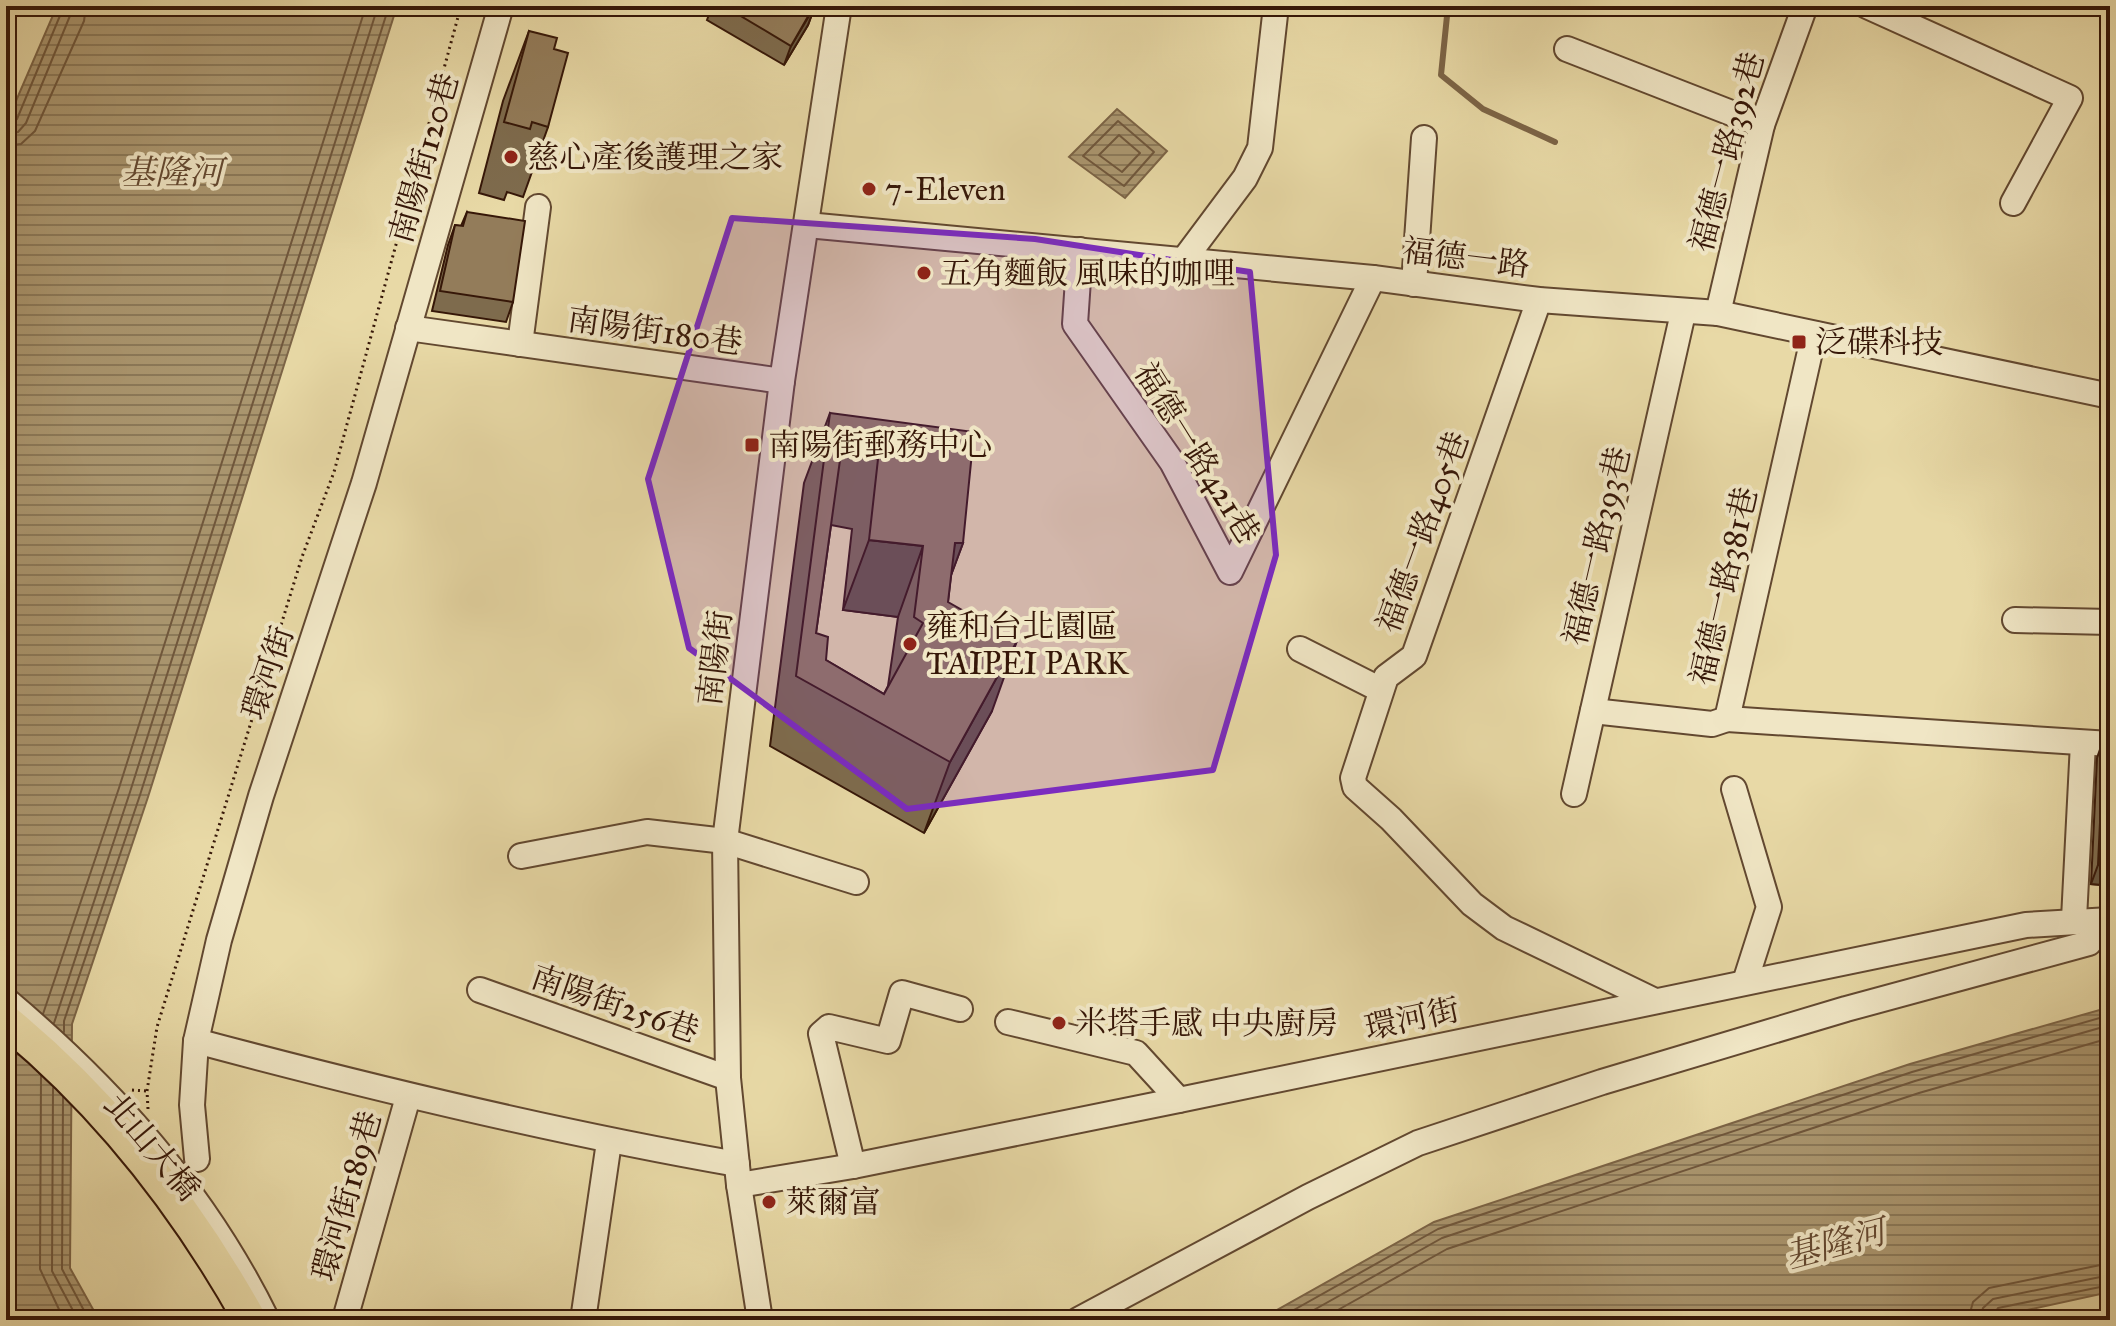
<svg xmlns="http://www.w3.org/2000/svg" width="2116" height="1326" font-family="'IM FELL Great Primer','Noto Serif TC',serif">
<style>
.water{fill:url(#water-rules);stroke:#7c6446;stroke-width:2}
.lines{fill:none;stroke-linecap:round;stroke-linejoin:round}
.shore{stroke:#70573c;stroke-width:2}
.stream{stroke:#7c6446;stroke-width:6}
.minor-casing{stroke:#624830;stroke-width:28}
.path{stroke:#361708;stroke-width:3;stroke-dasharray:2 4;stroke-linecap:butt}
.minor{stroke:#f0e6c5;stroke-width:24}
.minor-bridge-casing{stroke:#624830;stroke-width:28;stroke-linecap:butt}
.major-bridge-casing{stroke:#361708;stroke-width:36;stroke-linecap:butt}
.minor-bridge{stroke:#f0e6c5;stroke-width:24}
.major-bridge{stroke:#e8d9a6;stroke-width:32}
.wall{fill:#7e6b4d;stroke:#361708;stroke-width:2;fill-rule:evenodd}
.shaded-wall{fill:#67573f;stroke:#361708;stroke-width:2}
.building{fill:#937c5a;stroke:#361708;stroke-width:2;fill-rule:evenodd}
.marked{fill:#7b2cbf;fill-opacity:0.2;stroke:#7b2cbf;stroke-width:6;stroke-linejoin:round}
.poi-dot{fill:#8f2418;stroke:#f0e6c5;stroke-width:3}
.labels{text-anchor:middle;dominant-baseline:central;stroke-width:8;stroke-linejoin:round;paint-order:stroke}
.street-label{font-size:32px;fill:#361708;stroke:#f0e6c5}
.poi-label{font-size:32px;fill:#361708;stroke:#f0e6c5;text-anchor:start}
.water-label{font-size:34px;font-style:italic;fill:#654a32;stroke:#f0e6c5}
</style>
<defs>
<pattern id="water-rules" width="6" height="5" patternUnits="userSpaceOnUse" patternTransform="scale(2)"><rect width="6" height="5" fill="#ab9770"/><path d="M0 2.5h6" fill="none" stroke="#8c7a5a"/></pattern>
</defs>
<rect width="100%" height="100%" fill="#e8d9a6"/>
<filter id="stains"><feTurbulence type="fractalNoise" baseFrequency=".0025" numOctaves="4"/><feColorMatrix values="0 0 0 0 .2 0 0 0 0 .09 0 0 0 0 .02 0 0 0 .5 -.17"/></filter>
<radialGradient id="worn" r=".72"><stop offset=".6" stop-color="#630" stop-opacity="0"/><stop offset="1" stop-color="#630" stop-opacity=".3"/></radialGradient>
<g class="water">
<polygon points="57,6 397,6 148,797 72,1024 70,1268 99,1320 6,1320 6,124"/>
<polygon points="1117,109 1167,151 1125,198 1069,157"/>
<polygon points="2110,1007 2110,1292 1981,1320 1259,1320 1434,1222 1910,1064"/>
</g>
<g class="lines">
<g class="shore">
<polygon points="1118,121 1154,152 1124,186 1083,156"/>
<polyline points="6,124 17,119 64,6"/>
<polyline points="6,134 18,132 26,123 74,6"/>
<polygon points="1119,135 1140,153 1122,172 1099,155"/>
<polyline points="6,146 21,144 35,131 84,21 86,6"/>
<polyline points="43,1014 119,788 366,6"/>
<polyline points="54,1023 130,792 378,6"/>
<polyline points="64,1032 64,1021 140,795 389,6"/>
<polyline points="41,1076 40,1269 64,1320"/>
<polyline points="53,1088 52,1271 78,1320"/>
<polyline points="63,1097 62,1269 89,1320"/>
<polyline points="1276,1320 1438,1229 1912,1072 2110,1015"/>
<polyline points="1296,1320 1442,1238 1915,1081 2110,1025"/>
<polyline points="1320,1320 1447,1249 1919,1093 2110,1038"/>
<polyline points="1968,1320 1973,1302 1989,1288 2110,1263"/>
<polyline points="1980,1320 1983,1308 1993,1299 2110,1275"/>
<polyline points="1991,1320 1998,1308 2110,1285"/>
</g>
<polyline class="stream" points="1448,6 1441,75 1483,109 1555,142"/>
<g class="minor-casing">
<g id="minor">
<polyline points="1867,6 2070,98 2013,203"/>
<polyline points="1567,49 1762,125"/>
<polyline points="807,225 1373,278 1539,300 1718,313 2110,396"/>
<polyline points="1080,250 1075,324 1172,462 1230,572 1373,278"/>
<polyline points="1183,261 1245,178 1260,148 1276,6"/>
<polyline points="1414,284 1424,138"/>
<polyline points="1539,300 1414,656 1386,677 1353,778 1355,787 1391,819 1472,904 1504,928 1653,1000"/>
<polyline points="1718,313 1762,125 1805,6"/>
<polyline points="408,328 782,381"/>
<polyline points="520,344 538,207"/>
<polyline points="2015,620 2110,622"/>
<polyline points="1300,649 1381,690"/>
<polyline points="1593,711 1712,724 1727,719 1814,334"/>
<polyline points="1727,719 2110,744"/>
<polyline points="1734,789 1769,907 1745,982"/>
<polyline points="1574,794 1683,313"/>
<polyline points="521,856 647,832 725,841 856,882"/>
<polyline points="2074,919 2083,743"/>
<polyline points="480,990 728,1078"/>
<polyline points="1008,1022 1136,1053 1179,1100"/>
<path d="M196 1041C376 1089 554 1132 737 1164"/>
<polyline points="197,1159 192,1105 196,1041 219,940 261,796 364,483 501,6"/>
<polyline points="853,1166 821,1034 829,1027 888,1041 902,993 960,1009"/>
<polyline points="739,1185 853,1166 1179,1100 2026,925 2110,920"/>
<polyline points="347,1312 408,1097"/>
<polyline points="583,1320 609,1142"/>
<polyline points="760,1320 739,1185 728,1078 725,841 782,381 839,6"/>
<polyline points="1078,1320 1308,1197 1418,1143 1602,1082 1846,1009 2089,943 2098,921"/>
</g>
</g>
<g class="path">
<polyline points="2102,961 2110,959"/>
<polyline points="132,1090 147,1091"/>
<polyline points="148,1109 147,1091 157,1027 302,557 334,472 461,6"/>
</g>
<use href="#minor" class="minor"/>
<g class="minor-bridge-casing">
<path id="minor-bridge" d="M6 1000C113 1090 205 1193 267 1320"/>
</g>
<g class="major-bridge-casing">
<path id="major-bridge" d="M6 1021C108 1105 186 1205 250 1320"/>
</g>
<use href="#minor-bridge" class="minor-bridge"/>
<use href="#major-bridge" class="major-bridge"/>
</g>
<g class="wall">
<polygon points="712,6 815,6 808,25 784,65 707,20"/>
<polygon points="529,31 554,49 548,127 523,197 507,192 504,200 479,193 503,101"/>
<polygon points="467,212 513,302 506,322 432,311 448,245 455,225 461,226"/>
<path d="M830 413 963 543 951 575 948 602 992 711 924 833 770 746 804 483ZM831 525 852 529 843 610 898 617 888 686 884 694 826 660 816 633Z"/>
<polygon points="2104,738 2110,738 2110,879 2102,885 2091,884 2097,758"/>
</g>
<g class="shaded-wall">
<polygon points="815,6 808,25 784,65 791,46"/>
<polygon points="869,540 923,546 898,617 843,610"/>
<polygon points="955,543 963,543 937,613"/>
<polygon points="1017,641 992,711 924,833 950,762"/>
<polygon points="2110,864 2110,879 2102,885 2091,884 2098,865"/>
</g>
<g class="building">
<polygon points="724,6 814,6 791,46"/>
<polygon points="529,31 557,38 554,49 568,53 548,127 532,122 530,129 504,122"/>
<polygon points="467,212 525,221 513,302 440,291 455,225 463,226"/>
<path d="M830 413 974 432 963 543H955L948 602 1017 641 950 762 796 676ZM841 453 878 459 869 540 923 546 914 617 923 623 884 694 826 660 828 637 816 633Z"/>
<polygon points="2104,738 2110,738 2109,865 2098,865"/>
</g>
<path class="marked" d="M732 218 1035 239 1250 272 1276 555 1213 770 907 809 689 648 648 479Z"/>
<g class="poi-dot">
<circle cx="511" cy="157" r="8"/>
<circle cx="869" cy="189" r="8"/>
<circle cx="924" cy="273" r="8"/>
<rect x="1791" y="334" width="16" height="16" rx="4"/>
<rect x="744" y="437" width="16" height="16" rx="4"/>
<circle cx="910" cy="644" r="8"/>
<circle cx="1059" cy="1023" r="8"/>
<circle cx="769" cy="1202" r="8"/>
</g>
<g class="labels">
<g class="street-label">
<text transform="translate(1727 152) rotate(-75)">福德一路392巷</text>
<text transform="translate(424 158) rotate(-74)">南陽街120巷</text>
<text transform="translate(1466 258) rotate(7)">福德一路</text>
<text transform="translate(655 331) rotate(8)">南陽街180巷</text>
<text transform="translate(1197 453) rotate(58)">福德一路421巷</text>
<text transform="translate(1423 532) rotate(-70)">福德一路405巷</text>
<text transform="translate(1597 546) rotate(-77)">福德一路393巷</text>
<text transform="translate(1724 586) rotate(-77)">福德一路381巷</text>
<text transform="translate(715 658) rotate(-83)">南陽街</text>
<text transform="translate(268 673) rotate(-71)">環河街</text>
<text transform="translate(615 1004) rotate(19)">南陽街256巷</text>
<text transform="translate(1412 1019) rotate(-12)">環河街</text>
<text transform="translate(152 1147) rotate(50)">北山大橋</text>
<text transform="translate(347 1196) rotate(-74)">環河街189巷</text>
</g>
<g class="poi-label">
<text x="527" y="157">慈心產後護理之家</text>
<text x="885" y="189">7-Eleven</text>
<text x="940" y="273">五角麵飯 風味的咖哩</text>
<text x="1815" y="342">泛碟科技</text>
<text x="768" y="445">南陽街郵務中心</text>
<text x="926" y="626">雍和台北園區<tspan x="926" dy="37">TAIPEI PARK</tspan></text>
<text x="1075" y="1023">米塔手感 中央廚房</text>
<text x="785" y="1202">萊爾富</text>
</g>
<g class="water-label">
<text x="172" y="172">基隆河</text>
<text transform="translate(1835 1244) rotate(-15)">基隆河</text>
</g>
</g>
<rect width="2116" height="1326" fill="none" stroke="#e8d9a6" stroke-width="32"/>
<rect x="8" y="8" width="2100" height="1310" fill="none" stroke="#361708" stroke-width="4"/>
<rect x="16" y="16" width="2084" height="1294" fill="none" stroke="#361708" stroke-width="2"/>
<rect width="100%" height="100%" filter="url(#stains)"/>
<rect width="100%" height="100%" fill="url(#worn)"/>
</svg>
